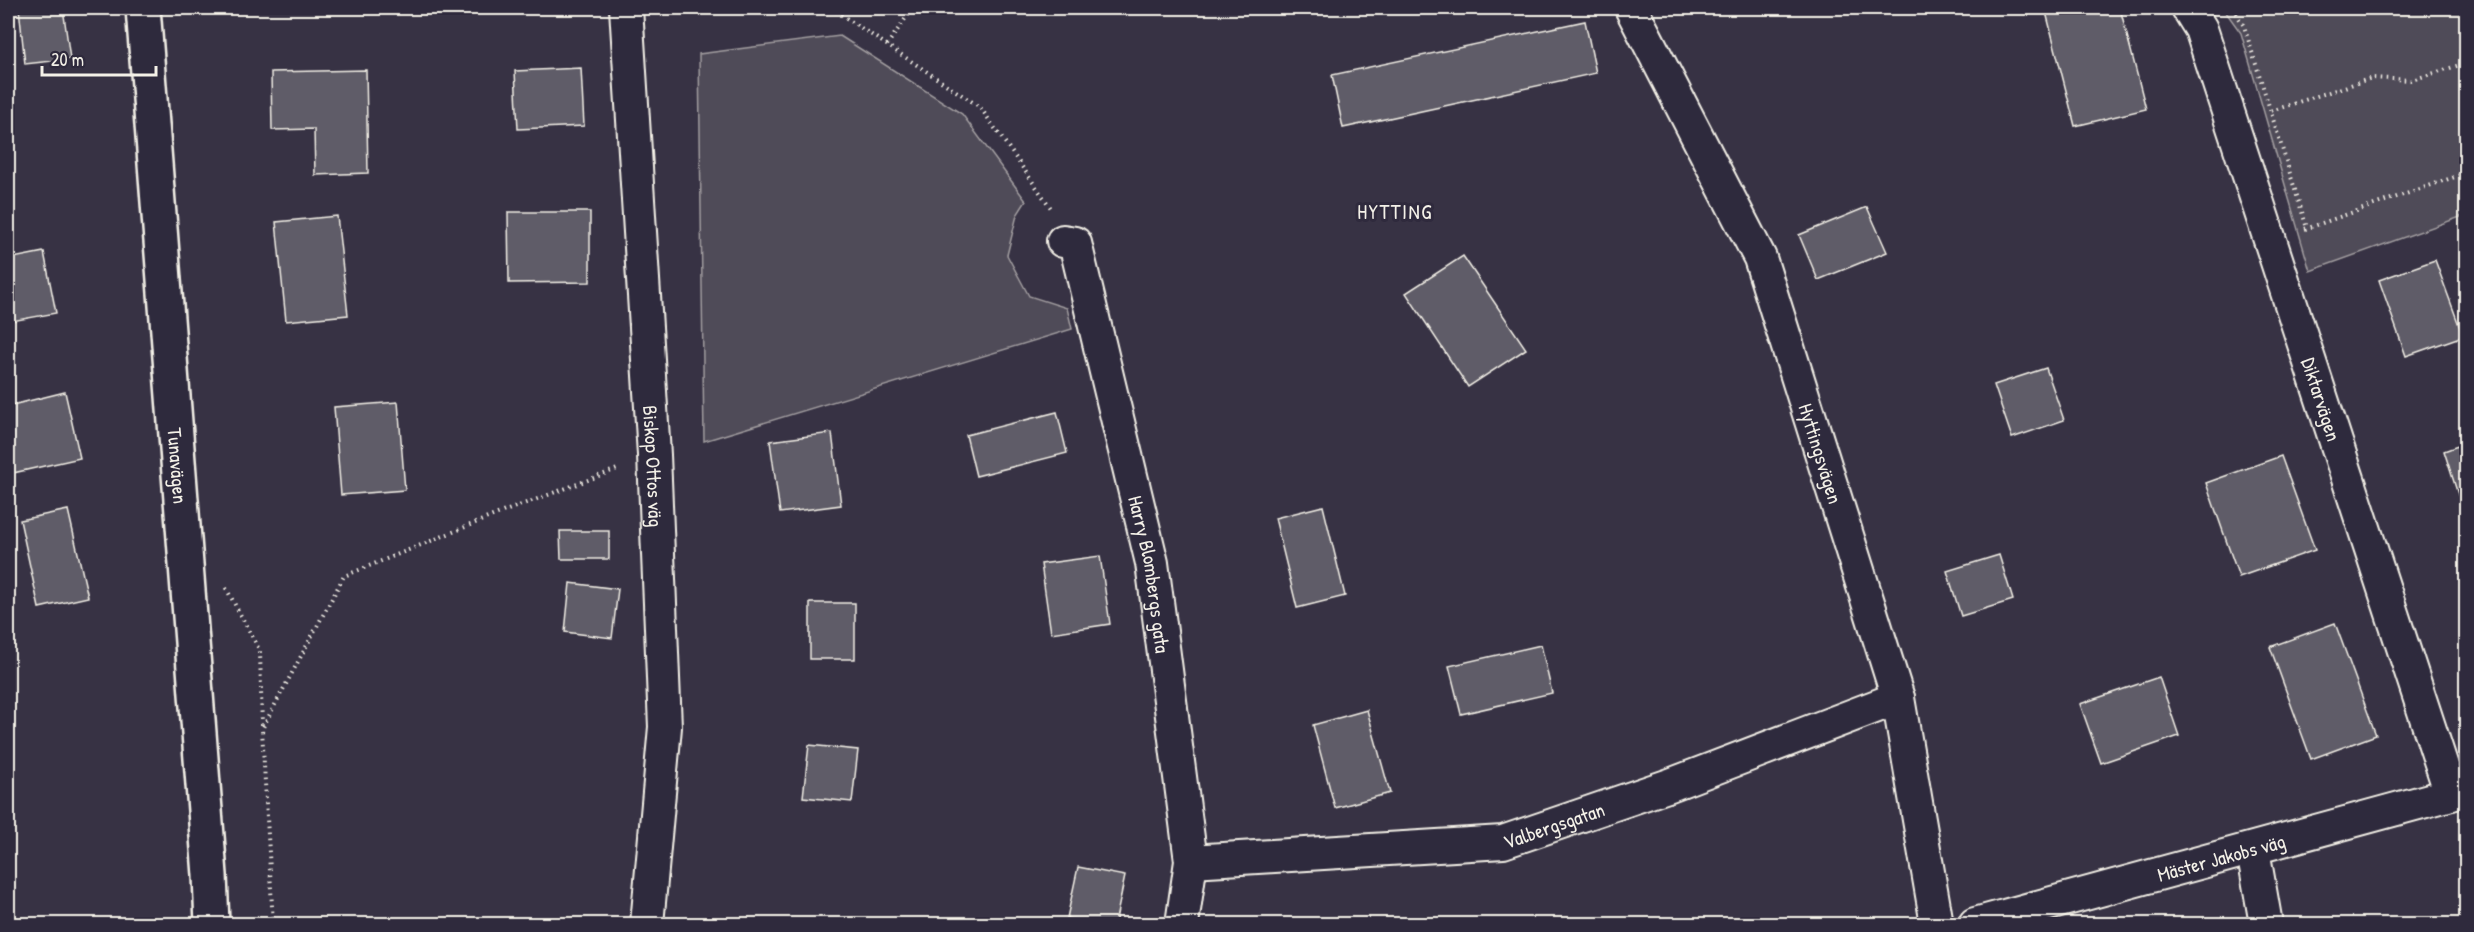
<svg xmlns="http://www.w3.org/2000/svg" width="2474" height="932" font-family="'Patrick Hand',sans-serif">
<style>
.green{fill:#504b59;stroke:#a29ea0;stroke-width:1.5}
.building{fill:#5f5c67;stroke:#f4f1e8;stroke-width:1.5}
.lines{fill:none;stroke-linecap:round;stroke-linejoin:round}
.street-casing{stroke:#f4f1e8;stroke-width:36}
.secondary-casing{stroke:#f4f1e8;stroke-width:38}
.path{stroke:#f4f1e8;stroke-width:4;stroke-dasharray:1.5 4.5;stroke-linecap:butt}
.street{stroke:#2f2a3d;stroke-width:32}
.secondary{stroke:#2f2a3d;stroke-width:33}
.labels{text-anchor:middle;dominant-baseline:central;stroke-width:6;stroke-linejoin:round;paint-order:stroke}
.street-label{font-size:20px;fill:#f4f1e8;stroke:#2f2a3d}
.neighbourhood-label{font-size:21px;letter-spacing:1.5px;fill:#f4f1e8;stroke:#2f2a3d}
</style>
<rect width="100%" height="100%" fill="#373244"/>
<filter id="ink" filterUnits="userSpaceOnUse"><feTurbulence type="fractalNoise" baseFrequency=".0167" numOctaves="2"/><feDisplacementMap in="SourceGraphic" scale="12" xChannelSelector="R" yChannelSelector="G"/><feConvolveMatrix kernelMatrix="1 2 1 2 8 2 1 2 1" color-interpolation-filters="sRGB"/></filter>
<g filter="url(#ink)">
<g class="green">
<polygon points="2223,8 2466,8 2466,215 2310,271 2241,33"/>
<polygon points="840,36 962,114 1026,201 1017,215 1007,255 1029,296 1067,308 1072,329 704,441 699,54"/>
</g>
<g class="building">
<polygon points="19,8 63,8 70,59 25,64"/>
<polygon points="2065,8 2120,8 2146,109 2075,126 2046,12"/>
<polygon points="1585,21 1596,73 1343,128 1332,75"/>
<polygon points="581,68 584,126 518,129 515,71"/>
<polygon points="366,70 368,173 315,175 314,129 272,130 271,72"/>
<polygon points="1867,207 1887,252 1818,280 1799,235"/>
<polygon points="508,212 590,212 590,282 509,283"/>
<polygon points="337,216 348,315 286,321 276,222"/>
<polygon points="44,252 56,313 12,321 8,298 8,259"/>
<polygon points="1463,256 1526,349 1468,387 1406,293"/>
<polygon points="2435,260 2463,336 2406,356 2379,280"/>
<polygon points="2046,368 2064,420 2012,438 1994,385"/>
<polygon points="65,392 80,458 13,473 8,447 8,406"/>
<polygon points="398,402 405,490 341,495 334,407"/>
<polygon points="1057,412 1067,453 976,476 966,435"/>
<polygon points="832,433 841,505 780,513 770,441"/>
<polygon points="2466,443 2466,519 2444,451"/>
<polygon points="2281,456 2315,550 2239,577 2206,483"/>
<polygon points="1323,506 1345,596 1297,608 1275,518"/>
<polygon points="68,510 88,597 39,608 20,520"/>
<polygon points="560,531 609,531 609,559 561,559"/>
<polygon points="1999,555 2013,600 1961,616 1947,571"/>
<polygon points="1100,556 1110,624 1051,633 1041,564"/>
<polygon points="570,583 618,589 612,638 565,632"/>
<rect x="810" y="603" width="45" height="56"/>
<polygon points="2335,623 2376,735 2311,759 2270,647"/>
<polygon points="1541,645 1552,693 1461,714 1449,666"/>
<polygon points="2159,677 2179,736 2101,763 2080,704"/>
<polygon points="1367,710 1390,793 1335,808 1313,725"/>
<polygon points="809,745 858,750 852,802 803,797"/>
<polygon points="1078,867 1125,876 1115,924 1101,924 1067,918"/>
</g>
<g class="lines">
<g class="street-casing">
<g id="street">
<path id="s1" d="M626 8 654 455 665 727 647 924"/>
<path id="s2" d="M1631 8 1760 258 1898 698 1937 924"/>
<path id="s3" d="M2188 8 2201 29 2451 794"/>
<path id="s4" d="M1063 241 1075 243 1152 563 1191 861 1182 924"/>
<polyline points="2253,850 2266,924"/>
<path id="s5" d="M1191 861 1503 842 1670 785 1898 698"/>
<path id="s6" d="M1975 924 2466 790"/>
</g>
</g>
<g class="secondary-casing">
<g id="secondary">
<path id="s7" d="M143 8 210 875 212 924"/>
</g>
</g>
<g class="path">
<polyline points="831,8 980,107 1051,208"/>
<polyline points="2233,8 2244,26 2307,228"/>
<polyline points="887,45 908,15 908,8"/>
<polyline points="2271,111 2372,78 2412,80 2466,63"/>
<polyline points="2305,229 2466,173"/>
<polyline points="226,588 260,651 262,728"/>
<polyline points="273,924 262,729 344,576 505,511 620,468"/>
</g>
<use href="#street" class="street"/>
<use href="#secondary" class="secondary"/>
</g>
</g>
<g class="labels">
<g class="street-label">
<text stroke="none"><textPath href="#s3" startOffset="414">Diktarvägen</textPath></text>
<text stroke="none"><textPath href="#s2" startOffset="486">Hyttingsvägen</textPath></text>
<text stroke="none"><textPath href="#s7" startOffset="459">Tunavägen</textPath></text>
<text stroke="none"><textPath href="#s1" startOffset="459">Biskop Ottos väg</textPath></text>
<text stroke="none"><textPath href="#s4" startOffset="352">Harry Blombergs gata</textPath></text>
<text stroke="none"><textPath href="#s5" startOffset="366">Valbergsgatan</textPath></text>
<text stroke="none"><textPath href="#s6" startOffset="255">Mäster Jakobs väg</textPath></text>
</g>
<g class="neighbourhood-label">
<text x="1395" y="211">HYTTING</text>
</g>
</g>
<rect width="2474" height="932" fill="none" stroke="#2f2a3d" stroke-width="30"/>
<rect x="15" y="15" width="2444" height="902" fill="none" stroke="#f4f1e8" stroke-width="2" filter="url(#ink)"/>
<path d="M42 66v9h114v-9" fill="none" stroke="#f4f1e8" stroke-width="3"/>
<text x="51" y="66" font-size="18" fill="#f4f1e8" stroke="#2f2a3d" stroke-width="4.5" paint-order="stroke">20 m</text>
</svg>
